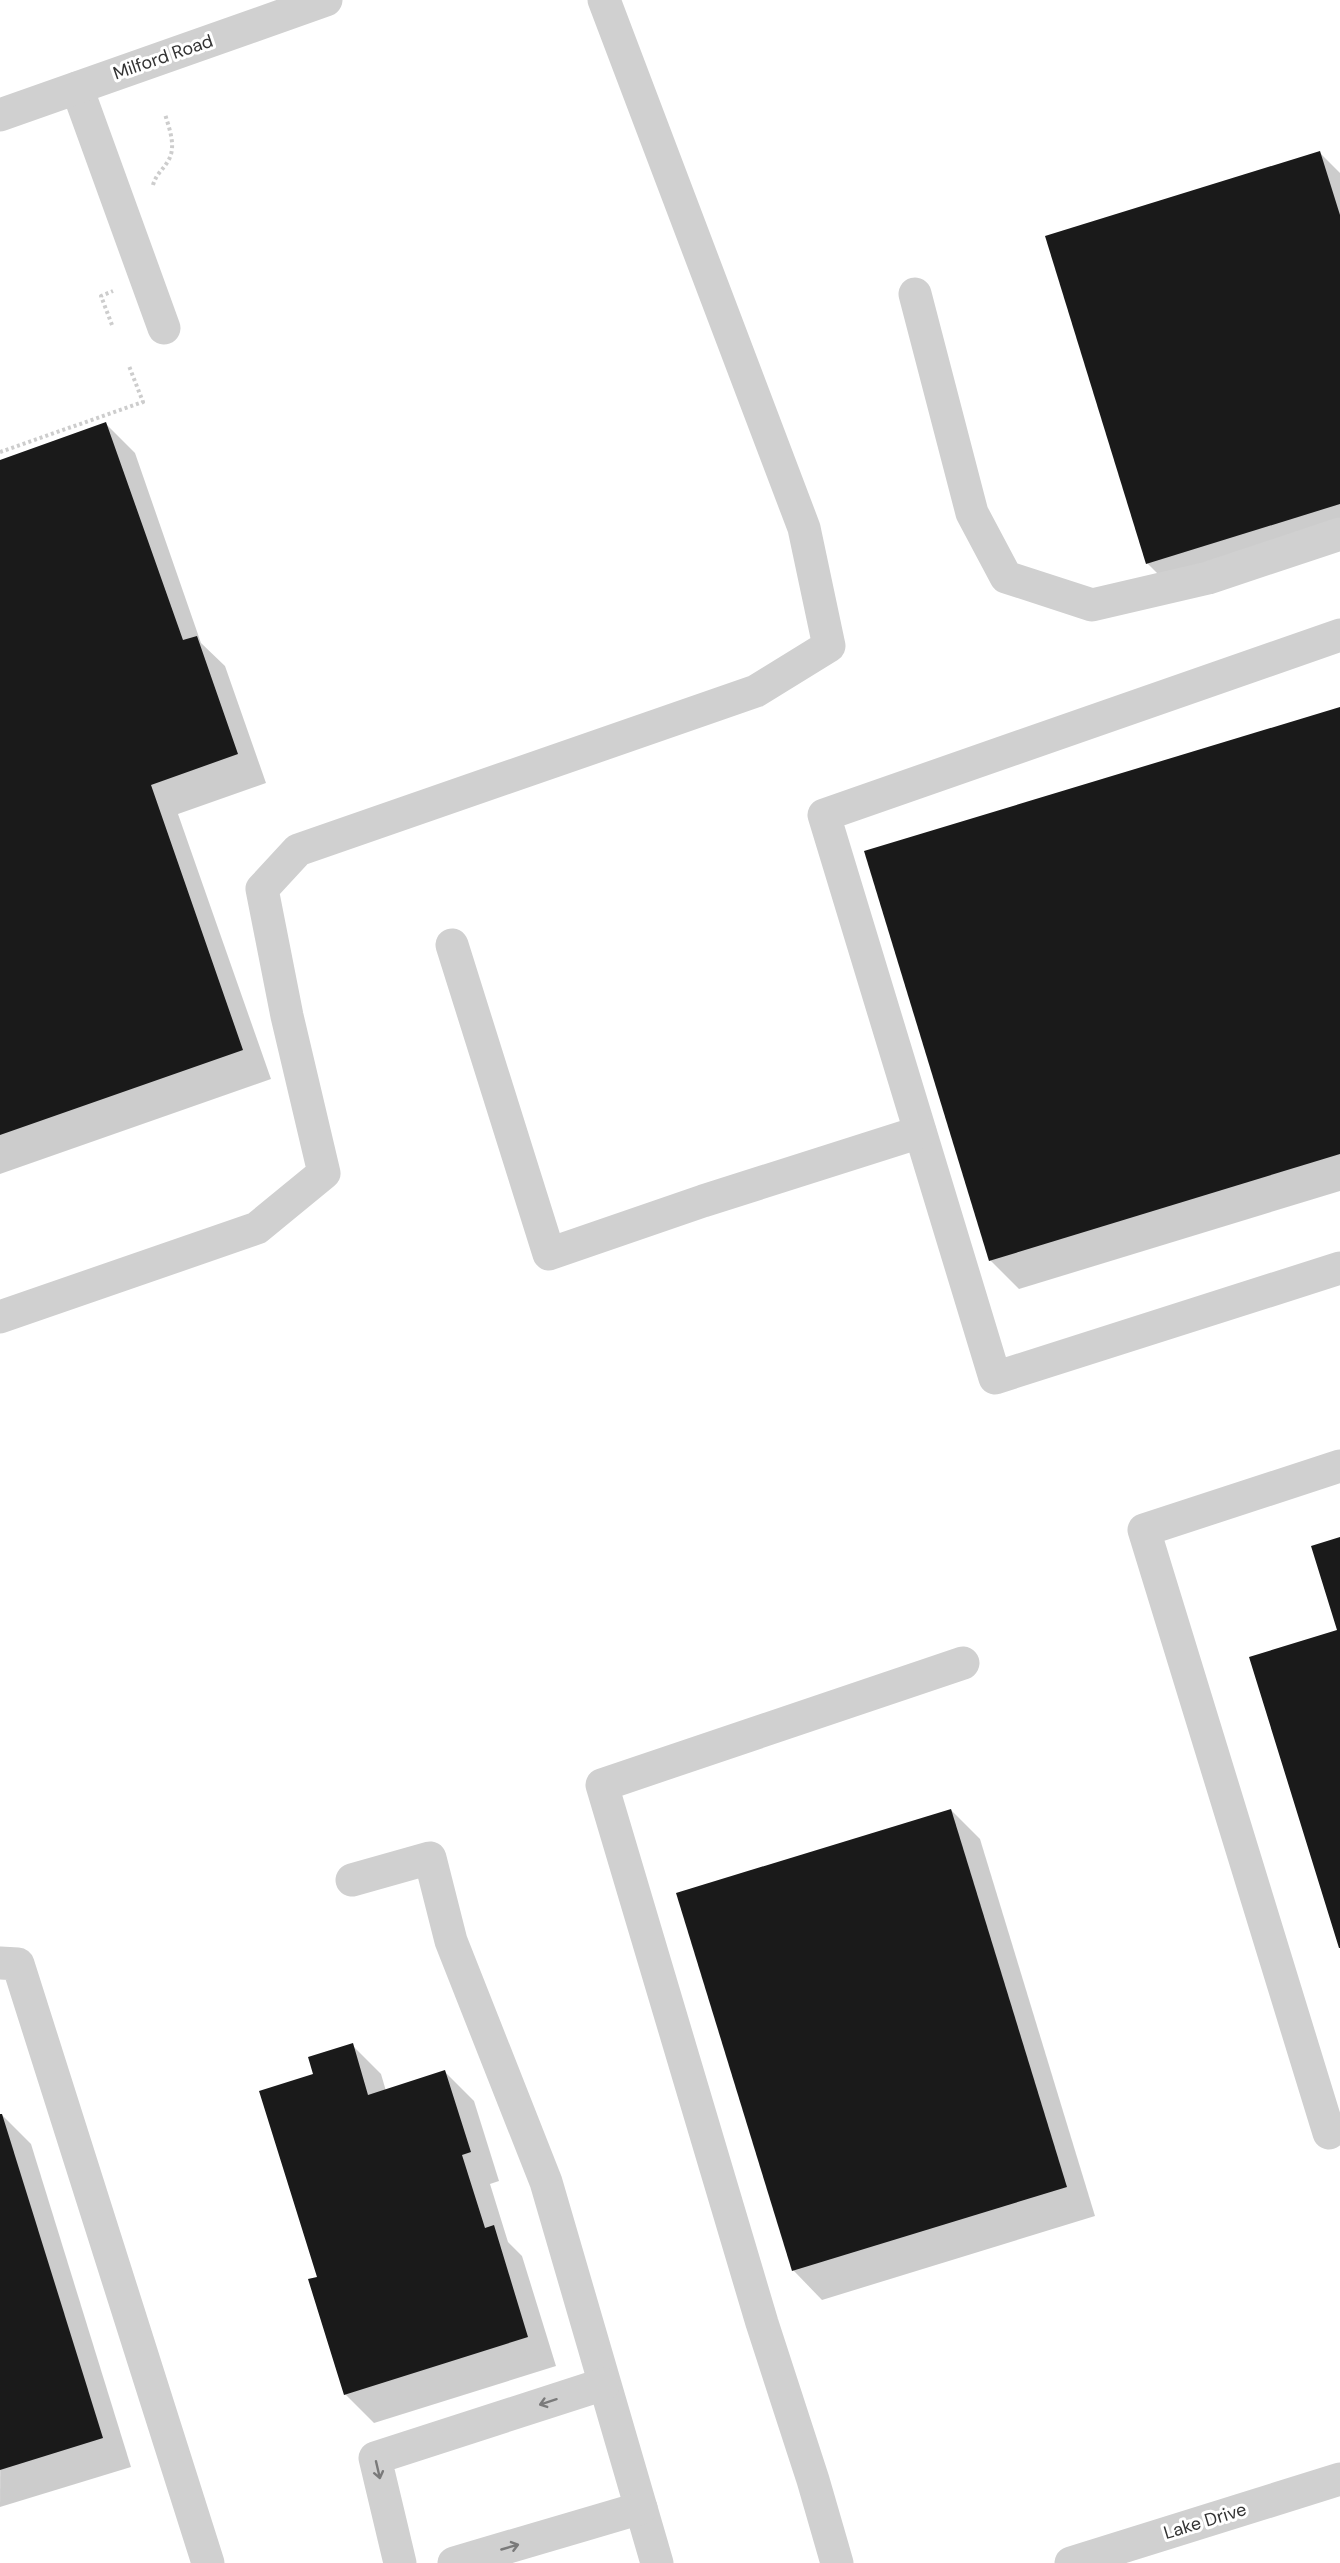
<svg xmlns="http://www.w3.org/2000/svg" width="1340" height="2563" font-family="'DM Sans',sans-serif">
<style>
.shadow{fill:#0003}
.building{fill:#1a1a1a}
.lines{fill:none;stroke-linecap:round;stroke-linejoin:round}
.path{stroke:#cdcdcd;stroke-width:4;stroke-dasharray:3 3;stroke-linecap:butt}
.minor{stroke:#d0d0d0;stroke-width:33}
.oneway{stroke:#7a7a7a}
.labels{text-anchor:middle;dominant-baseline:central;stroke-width:6;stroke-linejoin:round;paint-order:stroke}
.street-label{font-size:18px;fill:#333;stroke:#fff}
</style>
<rect width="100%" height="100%" fill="#fff"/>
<g class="shadow">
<polygon points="1320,153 1340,173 1340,541 1176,592 1147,563"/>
<polygon points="106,424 135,453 201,643 225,666 266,783 178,814 271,1079 0,1174 0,461"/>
<polygon points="1340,708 1340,1191 1019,1289 990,1260"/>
<polygon points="951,1810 980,1839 1095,2216 822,2300 794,2271 678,1894"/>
<polygon points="352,2045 381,2074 386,2091 445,2072 474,2101 499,2181 490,2184 508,2242 522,2256 556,2366 374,2423 345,2394 319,2278 315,2075"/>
<polygon points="2,2115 31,2144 131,2467 0,2507"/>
</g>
<g class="building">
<polygon points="1320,151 1340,215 1340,504 1146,564 1045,236"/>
<polygon points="106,422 183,640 197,636 238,754 151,785 243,1050 0,1135 0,460"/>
<polygon points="1340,707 1340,1154 989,1261 864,851"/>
<polygon points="1340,1537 1340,1948 1339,1948 1249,1657 1337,1630 1311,1546"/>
<polygon points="951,1809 1067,2187 792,2271 676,1893"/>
<polygon points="353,2043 368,2095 445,2070 471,2152 462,2155 485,2228 494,2225 528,2337 344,2395 308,2279 317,2277 259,2091 313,2074 308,2057"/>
<polygon points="0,2114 2,2114 103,2438 0,2470"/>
</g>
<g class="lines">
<g class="path">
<path d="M153 185C156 174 163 170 168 161 177 147 169 128 165 114"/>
<polyline points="112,325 101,296 113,291"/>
<polyline points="0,452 143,402 129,366"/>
</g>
<g class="minor">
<polyline points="77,88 164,328"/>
<polyline points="0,115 326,0"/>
<polyline points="915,294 972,513 1006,577 1092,605 1208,578 1340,534"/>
<polyline points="1340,635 824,815 995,1378 1340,1268"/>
<polyline points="452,945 549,1254 703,1201 920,1132"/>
<polyline points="0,1317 257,1228 324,1173 287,1016 262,889 298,850 756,691 829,646 804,528 604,0"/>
<polyline points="352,1880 430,1858 451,1941 546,2182 657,2563"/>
<polyline points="0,1963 18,1964 208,2563"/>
<polyline points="1329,2133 1144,1530 1340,1466"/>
<polyline points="400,2563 375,2458 604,2384"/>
<polyline points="454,2563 641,2508"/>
<polyline points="837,2563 813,2480 762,2323 602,1785 963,1663"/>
<polyline points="1071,2563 1340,2479"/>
</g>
</g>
<defs><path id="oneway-shaft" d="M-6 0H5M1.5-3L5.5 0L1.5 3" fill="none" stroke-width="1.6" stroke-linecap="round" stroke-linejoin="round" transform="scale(1.5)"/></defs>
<g class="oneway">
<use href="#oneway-shaft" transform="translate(548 2402) rotate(162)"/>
<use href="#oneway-shaft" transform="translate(378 2470) rotate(77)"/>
<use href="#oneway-shaft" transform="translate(510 2547) rotate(-16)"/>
</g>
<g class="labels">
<g class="street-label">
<text transform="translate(163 57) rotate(-19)">Milford Road</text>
<text transform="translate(1205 2521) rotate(-17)">Lake Drive</text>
</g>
</g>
</svg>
